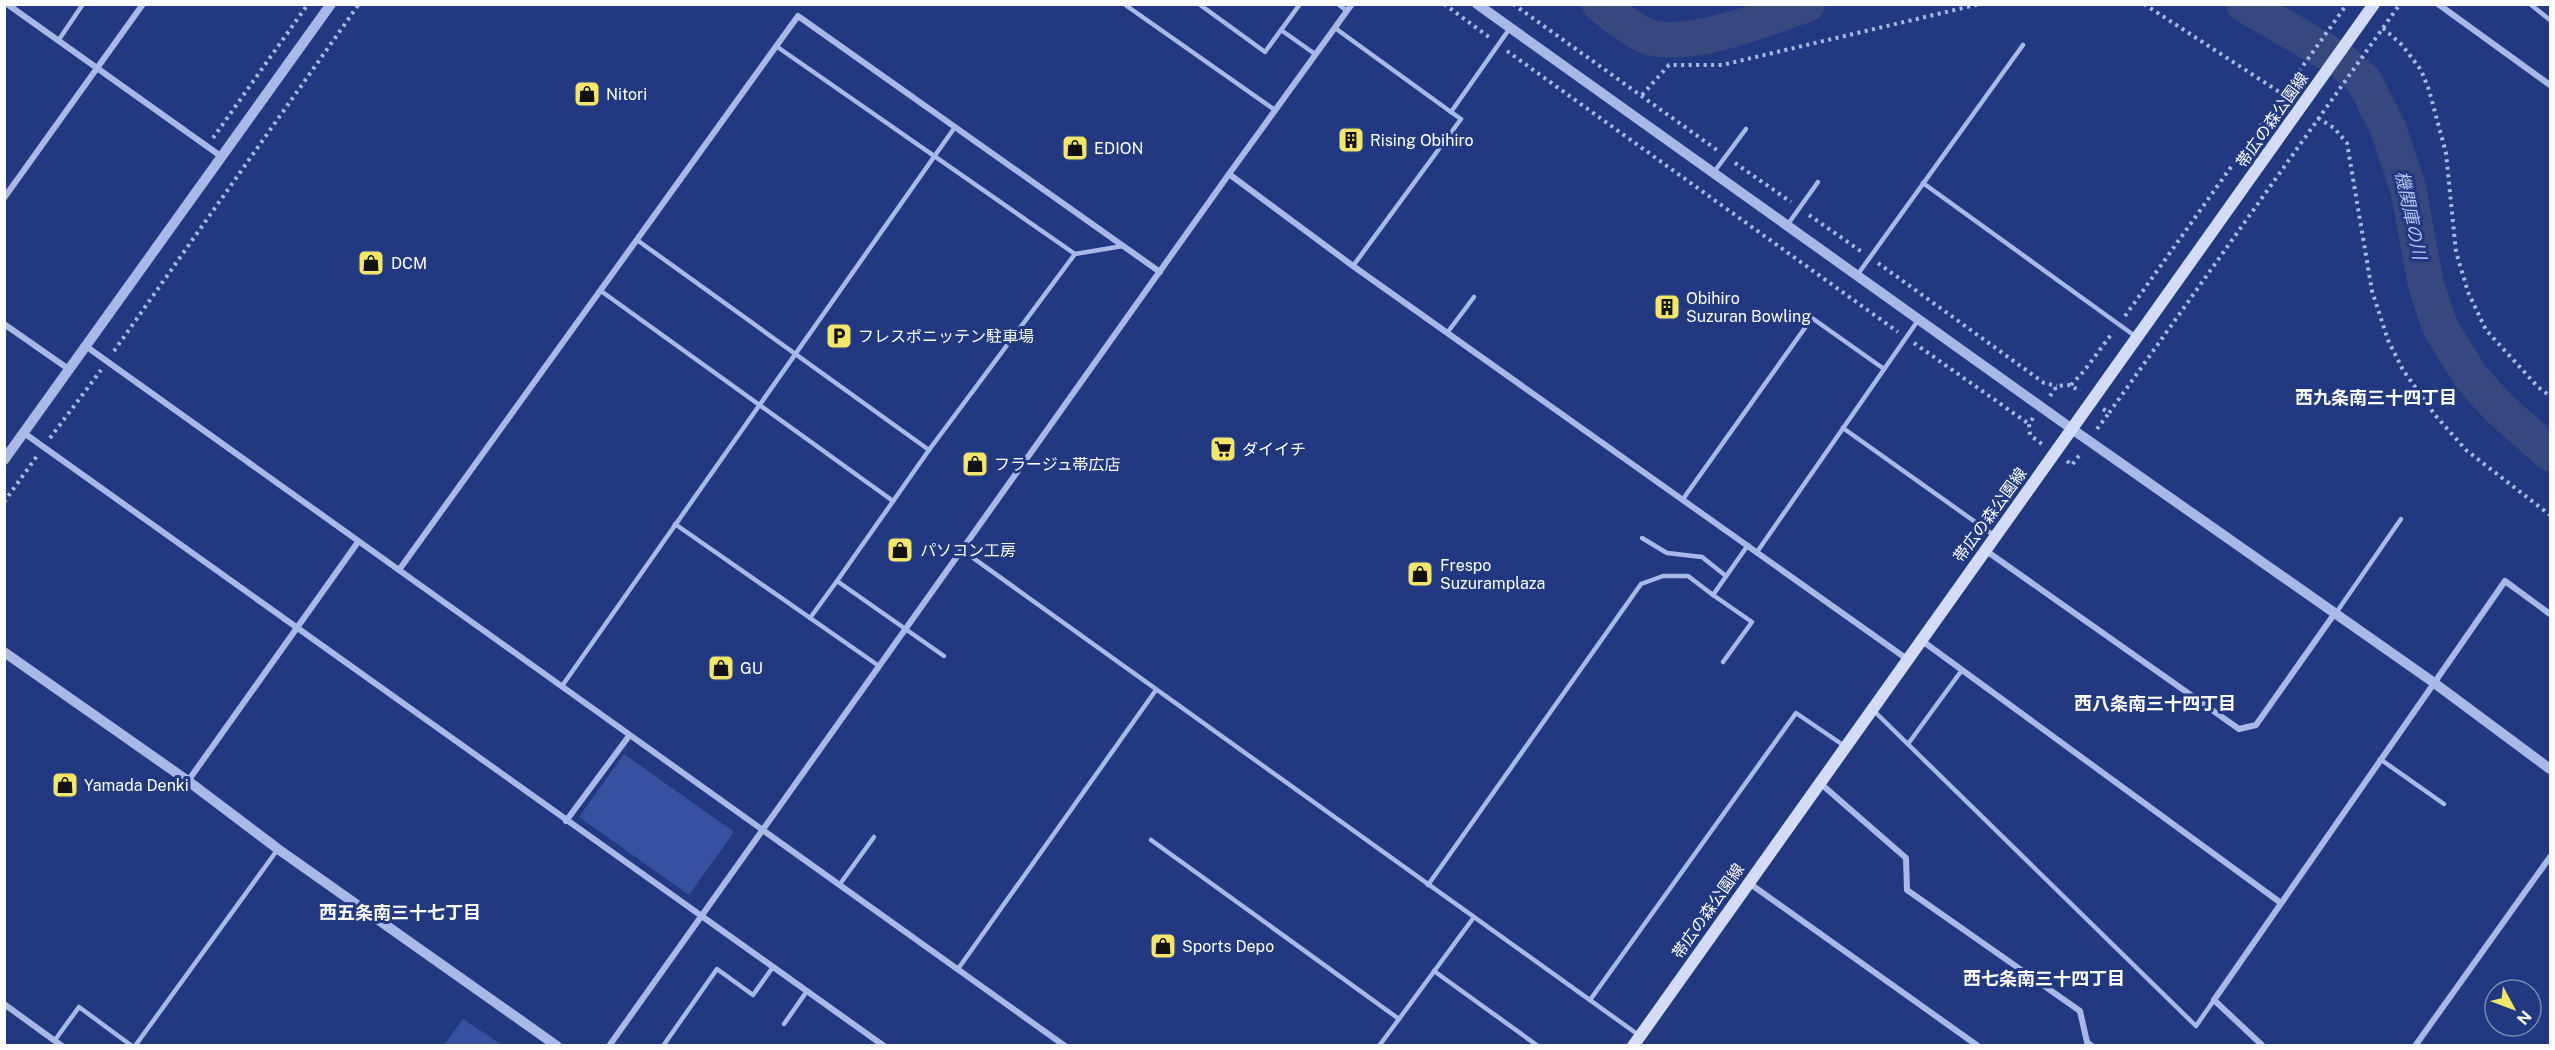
<svg xmlns="http://www.w3.org/2000/svg" width="2555" height="1050" font-family="'Public Sans','Noto Sans JP',sans-serif">
<style>
.green{fill:#36519f}
.lines{fill:none;stroke-linecap:round;stroke-linejoin:round}
.river{stroke:#36487d;stroke-width:36}
.path{stroke:#a8b9e7;stroke-width:4;stroke-dasharray:3 4.5;stroke-linecap:butt}
.service{stroke:#a8b9e7;stroke-width:4.5}
.minor{stroke:#a8b9e7;stroke-width:6}
.tertiary{stroke:#a8b9e7;stroke-width:10}
.secondary{stroke:#d3dbf6;stroke-width:12}
.labels{text-anchor:middle;dominant-baseline:central;stroke-width:6;stroke-linejoin:round;paint-order:stroke}
.poi-label{font-size:16px;fill:#fff;stroke:#223981;text-anchor:start}
.street-label{font-size:16px;fill:#fff;stroke:#223981}
.water-label{font-size:18px;font-style:italic;fill:#b4c3ef;stroke:#223981}
.neighbourhood-label{font-size:18px;font-weight:bold;fill:#fff;stroke:#223981}
</style>
<rect width="100%" height="100%" fill="#223981"/>
<g class="green">
<polygon points="624,754 734,832 689,895 579,817"/>
<polygon points="463,1019 502,1045 444,1045"/>
</g>
<g class="lines">
<g class="river">
<path d="M1600 4C1614 15 1630 29 1646 36 1686 51 1768 18 1807 4"/>
<polyline points="2244,4 2342,61 2364,81 2388,128 2408,188 2426,285 2440,327 2471,377 2499,408 2550,453"/>
</g>
<g class="path">
<polyline points="1444,4 1489,37"/>
<polyline points="1513,4 1717,150"/>
<polyline points="2144,4 2284,95"/>
<polyline points="2383,28 2402,45 2421,70 2429,90 2446,153 2456,252 2468,292 2486,330 2538,387 2550,396"/>
<polyline points="1507,51 1898,332"/>
<polyline points="1642,95 1669,65 1722,65 1980,4"/>
<polyline points="2318,118 2334,128 2347,143 2372,291 2388,340 2403,370 2435,415 2466,450 2550,515"/>
<polyline points="213,138 308,4"/>
<polyline points="1735,163 1791,202"/>
<polyline points="1809,215 1862,252"/>
<polyline points="1878,263 2044,383 2057,386"/>
<polyline points="2125,316 2347,4"/>
<polyline points="1914,343 2029,424"/>
<polyline points="114,351 359,4"/>
<polyline points="2071,385 2084,371 2113,332"/>
<polyline points="2050,396 2057,386 2071,385 2080,392"/>
<polyline points="2103,409 2109,413 2400,4"/>
<polyline points="2033,418 2029,424 2030,435 2043,445"/>
<polyline points="2097,429 2109,413"/>
<polyline points="50,438 101,370"/>
<polyline points="2067,461 2072,465 2081,453"/>
<polyline points="4,502 37,456"/>
</g>
<g class="service">
<polyline points="1124,4 1275,110"/>
<polyline points="1199,4 1265,52 1300,4"/>
<polyline points="1338,4 1347,11"/>
<polyline points="2530,4 2550,20"/>
<polyline points="1335,28 1451,112 1510,28"/>
<polyline points="1281,30 1315,54"/>
<polyline points="58,41 83,4"/>
<polyline points="776,46 1075,254"/>
<polyline points="1714,172 1746,129"/>
<polyline points="1923,183 2135,336"/>
<polyline points="1788,224 1818,182"/>
<polyline points="637,240 929,450"/>
<polyline points="1353,266 1461,119 1451,112"/>
<polyline points="1858,274 2023,45"/>
<polyline points="601,291 893,501"/>
<polyline points="1447,333 1474,297"/>
<polyline points="1843,428 1995,536"/>
<polyline points="1683,499 1812,318 1884,369"/>
<polyline points="675,524 879,666"/>
<polyline points="1642,538 1667,553 1702,557 1726,576"/>
<polyline points="962,550 1640,1036"/>
<polyline points="1757,552 1919,319"/>
<polyline points="1713,595 1752,622 1723,662"/>
<polyline points="2336,613 2401,519"/>
<polyline points="810,618 837,581"/>
<polyline points="944,656 837,581 929,450 1075,254 1123,246"/>
<polyline points="562,686 955,127"/>
<polyline points="1873,710 2196,1026 2214,1000"/>
<polyline points="1908,744 1962,670"/>
<polyline points="2380,759 2444,804"/>
<polyline points="1151,840 1399,1019 1474,917"/>
<polyline points="840,884 874,837"/>
<polyline points="1428,885 1641,584 1663,576 1688,576 1713,595 1748,545"/>
<polyline points="958,969 1156,690"/>
<polyline points="1434,971 1538,1046"/>
<polyline points="1590,1000 1796,713 1846,747"/>
<polyline points="784,1024 807,991"/>
<polyline points="55,1040 79,1007 132,1046"/>
<polyline points="135,1046 278,849"/>
<polyline points="663,1046 717,969 753,995 773,967"/>
<polyline points="1379,1046 1399,1019"/>
</g>
<g class="minor">
<polyline points="7,4 222,157"/>
<polyline points="2438,4 2550,85"/>
<polyline points="1229,174 1353,266 1907,659"/>
<polyline points="4,198 143,4"/>
<polyline points="4,324 70,370"/>
<polyline points="87,347 1065,1046"/>
<polyline points="24,433 884,1046"/>
<polyline points="1985,550 2239,729 2256,725 2335,613"/>
<polyline points="399,570 798,16 1160,272"/>
<polyline points="1921,640 2281,903"/>
<polyline points="188,781 358,542"/>
<polyline points="1820,783 1906,858 1907,890 2080,1011 2087,1042 2092,1046"/>
<polyline points="566,821 629,736"/>
<polyline points="1749,883 1978,1046"/>
<polyline points="4,1004 62,1046"/>
<polyline points="609,1046 1229,174 1352,4"/>
<polyline points="2263,1046 2214,1000 2505,581 2550,614"/>
<polyline points="2415,1046 2550,857"/>
</g>
<g class="tertiary">
<polyline points="1477,4 2072,429 2433,682 2550,769"/>
<polyline points="4,460 331,4"/>
<polyline points="4,652 188,781 278,849 557,1046"/>
</g>
<polyline class="secondary" points="1633,1046 2374,4"/>
</g>
<defs>
<g id="shop-square" transform="scale(1.35)"><rect x="-9" y="-9" width="18" height="18" rx="4" fill="#f3e66b" stroke="#223981"/><path d="M-5-2.5h2.3a2.7 3.5 0 0 1 5.4 0H5L5.5 6h-11ZM-1.5-2.5h3a1.5 2.3 0 0 0-3 0Z" fill="#111"/></g>
<g id="building-square" transform="scale(1.35)"><rect x="-9" y="-9" width="18" height="18" rx="4" fill="#f3e66b" stroke="#223981"/><path d="M-4-6H4V6H1V3H-1V6H-4ZM-2.5-4.3h1.7v1.8h-1.7ZM.8-4.3h1.7v1.8H.8ZM-2.5-1h1.7V.8h-1.7ZM.8-1h1.7V.8H.8Z" fill="#111"/></g>
<g id="parking-square" transform="scale(1.35)"><rect x="-9" y="-9" width="18" height="18" rx="4" fill="#f3e66b" stroke="#223981"/><path d="M-3.5-5.5H1a3.5 3.5 0 0 1 0 7H-1V5.5H-3.5ZM-1-3.4V-.6H.8a1.4 1.4 0 0 0 0-2.8Z" fill="#111"/></g>
<g id="supermarket-square" transform="scale(1.35)"><rect x="-9" y="-9" width="18" height="18" rx="4" fill="#f3e66b" stroke="#223981"/><path d="M-6-5.5h2.5l.6 2H6L4.5 2H-2.5L-4.4-4H-6ZM-1.5 3.2a1.3 1.3 0 1 0 .1 0ZM3 3.2a1.3 1.3 0 1 0 .1 0Z" fill="#111"/></g>
</defs>
<g fill-rule="evenodd">
<use href="#shop-square" x="587" y="94"/>
<use href="#building-square" x="1351" y="140"/>
<use href="#shop-square" x="1075" y="148"/>
<use href="#shop-square" x="371" y="263"/>
<use href="#building-square" x="1667" y="307"/>
<use href="#parking-square" x="839" y="336"/>
<use href="#supermarket-square" x="1223" y="449"/>
<use href="#shop-square" x="975" y="464"/>
<use href="#shop-square" x="900" y="550"/>
<use href="#shop-square" x="1420" y="574"/>
<use href="#shop-square" x="721" y="668"/>
<use href="#shop-square" x="65" y="785"/>
<use href="#shop-square" x="1163" y="946"/>
</g>
<g class="labels">
<g class="poi-label">
<text x="606" y="94">Nitori</text>
<text x="1370" y="140">Rising Obihiro</text>
<text x="1094" y="148">EDION</text>
<text x="391" y="263">DCM</text>
<text x="1686" y="298">Obihiro<tspan x="1686" dy="18">Suzuran Bowling</tspan></text>
<text x="858" y="336">フレスポニッテン駐車場</text>
<text x="1242" y="449">ダイイチ</text>
<text x="994" y="464">フラージュ帯広店</text>
<text x="920" y="550">パソコン工房</text>
<text x="1440" y="565">Frespo<tspan x="1440" dy="18">Suzuramplaza</tspan></text>
<text x="740" y="668">GU</text>
<text x="84" y="785">Yamada Denki</text>
<text x="1182" y="946">Sports Depo</text>
</g>
<g class="street-label">
<text transform="translate(2272 120) rotate(-55)">帯広の森公園線</text>
<text transform="translate(1990 515) rotate(-54)">帯広の森公園線</text>
<text transform="translate(1708 911) rotate(-55)">帯広の森公園線</text>
</g>
<g class="water-label">
<text transform="translate(2411 215) rotate(78)">機関庫の川</text>
</g>
<g class="neighbourhood-label">
<text x="2376" y="397">西九条南三十四丁目</text>
<text x="2155" y="703">西八条南三十四丁目</text>
<text x="400" y="912">西五条南三十七丁目</text>
<text x="2044" y="978">西七条南三十四丁目</text>
</g>
</g>
<rect width="2555" height="1050" fill="none" stroke="#ffffff" stroke-width="12"/>
<g transform="translate(2513 1008) rotate(131)"><circle r="28" fill="#223981" stroke="#7a88b3" stroke-width="1.5"/>
<path d="M0-4.5L10 22L0 15L-10 22Z" fill="#f3e66b"/>
<text y="-9" font-size="16" font-weight="bold" text-anchor="middle" fill="#ffffff">N</text>
</g>
</svg>
